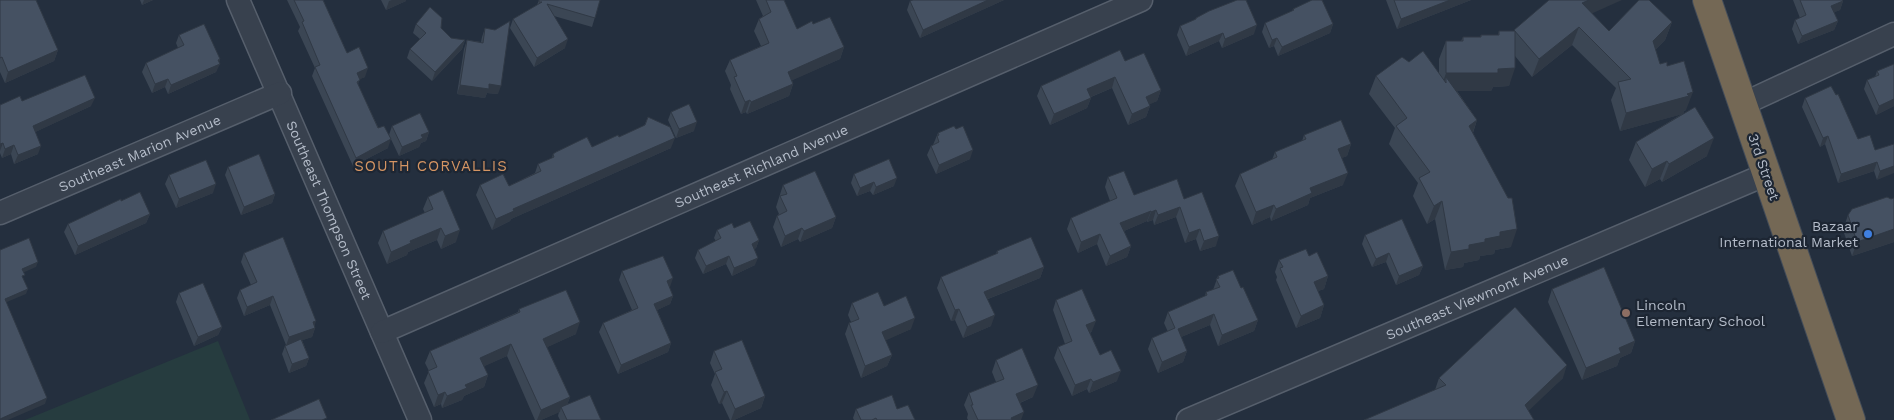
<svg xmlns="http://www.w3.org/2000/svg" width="1894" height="420" font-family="'Work Sans',sans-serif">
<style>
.green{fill:#263c3f}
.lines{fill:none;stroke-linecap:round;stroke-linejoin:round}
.street-casing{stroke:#565f6c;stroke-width:25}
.highway-casing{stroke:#434c59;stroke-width:30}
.street{stroke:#38414e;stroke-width:22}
.highway{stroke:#746855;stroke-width:28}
.wall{fill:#3b4654}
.shaded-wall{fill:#303945}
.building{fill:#455162;stroke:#303945}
.shop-dot{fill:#3f7fe0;stroke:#1d2633;stroke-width:2}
.education-dot{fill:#8d6e63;stroke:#1d2633;stroke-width:2}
.labels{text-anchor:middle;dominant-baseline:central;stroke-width:4.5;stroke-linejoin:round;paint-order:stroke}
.street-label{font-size:14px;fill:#b4bcc9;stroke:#1d2633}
.poi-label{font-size:14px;fill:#b4bcc9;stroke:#1d2633;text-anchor:end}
.neighbourhood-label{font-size:15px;letter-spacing:1px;fill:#d59563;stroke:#1d2633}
</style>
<rect width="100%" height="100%" fill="#242f3e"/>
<polygon class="green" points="218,341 250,420 25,420"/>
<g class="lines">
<g class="street-casing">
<g id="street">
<path id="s1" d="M238 0 420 420"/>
<polyline points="1743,104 1894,34"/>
<path id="s2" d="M0 213 280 93"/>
<path id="s3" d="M382 332 1141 0"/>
<path id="s4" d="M1188 420 1767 174"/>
</g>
</g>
<g class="highway-casing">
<polyline id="highway" points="1707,0 1851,420"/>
</g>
<use href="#street" class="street"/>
<use href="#highway" class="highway"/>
</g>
<g class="wall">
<polygon points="0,0 58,50 54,61 5,83 0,72"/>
<polygon points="140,0 153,0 142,5"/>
<polygon points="287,0 323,0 347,53 365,77 359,79 358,85 388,148 353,166 312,76 315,68 298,31 300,27"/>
<polygon points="381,0 406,0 406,1 386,10"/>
<polygon points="539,0 600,0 592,27 554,16 565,48 534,67 510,28 513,19 537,5"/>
<polygon points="756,0 784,0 797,29 813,24 844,47 840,59 792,80 793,84 789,96 747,114 746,112 741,114 730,89 731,85 725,71 730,60 761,46 754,31 759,19 763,16"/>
<polygon points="1004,0 920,38 907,10 910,1"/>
<polygon points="1386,0 1471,0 1397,29"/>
<polygon points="1793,0 1842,0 1843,1 1840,10 1834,12 1838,21 1834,30 1798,44 1792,29 1795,20 1800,18"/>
<polygon points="1293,9 1333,24 1330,33 1278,56 1274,46 1269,48 1262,32 1265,23 1292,11"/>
<polygon points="1592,14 1609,31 1672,22 1665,40 1655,50 1660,64 1667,66 1686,110 1684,111 1683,114 1707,156 1662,182 1660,179 1645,187 1629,160 1636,142 1682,114 1620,131 1611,100 1616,88 1572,45 1532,77 1515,56 1509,86 1493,87 1491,91 1457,91 1477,120 1473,133 1511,247 1495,250 1494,254 1480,256 1479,260 1464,263 1463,267 1445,270 1435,219 1427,224 1413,196 1418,183 1389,144 1395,128 1369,94 1376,76 1409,62 1439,73 1439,59 1446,41 1461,41 1463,37 1480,37 1481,35 1498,35 1499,31 1514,31 1514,30"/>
<polygon points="1196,18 1254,34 1222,48 1219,41 1186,56 1177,35 1180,26 1195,20"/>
<polygon points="416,24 441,28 451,38 465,40 462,49 432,81 407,58 410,49 420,39 413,33"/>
<polygon points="485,28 498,94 487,93 485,98 457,94 464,49 467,40 481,42 482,37"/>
<polygon points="179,35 220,59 216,72 168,94 165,87 152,93 142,72 146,63 178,48 176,43"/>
<polygon points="1125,61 1161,90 1157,101 1149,104 1150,106 1146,117 1128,125 1112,88 1091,97 1091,98 1087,108 1050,125 1037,96 1041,86"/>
<polygon points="1877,71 1894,106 1876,115 1864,89 1867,80 1875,77"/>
<polygon points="1805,98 1858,139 1875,150 1894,144 1877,180 1874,171 1838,183 1825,144 1820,147 1802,107"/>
<polygon points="22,101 91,106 35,132 38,154 14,164 11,154 2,158 0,153 0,105"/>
<polygon points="671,112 694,131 676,138 668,120"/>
<polygon points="648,117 671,148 511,219 510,221 492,230 476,195 480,185 509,186 535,173 538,164 552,158 553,154 592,147 619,137 644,126"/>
<polygon points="392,126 429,132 426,141 421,143 419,147 399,156 389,135"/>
<polygon points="956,129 970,159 936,174 927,155 931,146 933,145 938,133"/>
<polygon points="1304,135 1351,144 1347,156 1341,158 1343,185 1310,198 1308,205 1271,221 1270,217 1252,225 1235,186 1240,174 1272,160 1275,152 1302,141"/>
<polygon points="228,167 275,194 272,203 241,215 225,175"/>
<polygon points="854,174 894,186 873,195 870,191 857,196 851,183"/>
<polygon points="169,175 213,193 176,208 165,184"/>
<polygon points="1108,177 1134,195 1184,199 1216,246 1200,251 1196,239 1185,243 1176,217 1154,225 1153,220 1147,222 1147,221 1124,231 1131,246 1127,257 1106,266 1097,244 1078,253 1067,229 1071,218 1110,201 1105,187"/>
<polygon points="783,185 836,217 832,228 800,242 798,239 781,247 773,227 777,216 779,214 776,207"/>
<polygon points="428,197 456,242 441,249 437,240 408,252 407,255 387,264 378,243 383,231 425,213 423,209"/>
<polygon points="1894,198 1894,242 1852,256 1843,230 1848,215"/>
<polygon points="121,201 150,214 146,223 75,255 64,232 68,224"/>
<polygon points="734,228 759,240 756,248 754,249 755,265 732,276 726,264 703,274 695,258 698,250 716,241 714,238 717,230"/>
<polygon points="1365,235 1423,266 1419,275 1396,285 1386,262 1372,267 1362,244"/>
<polygon points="997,251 1044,267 1040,278 988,299 991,326 963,338 955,320 951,321 937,288 941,277 996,254"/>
<polygon points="244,253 314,326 315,328 312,337 302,340 309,358 306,366 289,373 282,354 285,346 286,345 270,305 244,316 237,298 240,290 251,285 241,262"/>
<polygon points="1309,256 1328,276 1324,289 1318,291 1324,305 1320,318 1296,328 1276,280 1277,277 1275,272 1279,260"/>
<polygon points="622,271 670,287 669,287 673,296 670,304 657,310 671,343 668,352 618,374 599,332 603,323 632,310 619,280"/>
<polygon points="1218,276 1241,288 1258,320 1254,331 1218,346 1210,325 1181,337 1187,351 1183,362 1158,373 1148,349 1152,338 1168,332 1164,323 1168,312 1205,296 1206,292 1213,290"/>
<polygon points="1552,289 1635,341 1631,353 1620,358 1617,366 1582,380 1548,302"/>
<polygon points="179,293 222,327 218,335 194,346 176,302"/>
<polygon points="1056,300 1092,331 1090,333 1100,355 1117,381 1089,393 1087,389 1072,396 1054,358 1058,347 1065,344 1053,310"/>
<polygon points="852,303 884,306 911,329 885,340 892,355 887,366 861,378 845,334 849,323 851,322 848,315"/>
<polygon points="519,309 576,334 547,347 570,397 567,405 600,420 560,420 558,416 559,412 541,420 535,420 507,356 484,366 488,375 484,387 464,396 462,400 442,408 441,404 434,407 424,383 429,371 425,363 430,351 518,312"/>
<polygon points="714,351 765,396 761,408 734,420 730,420 722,403 719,404 711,385 715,374 710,363"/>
<polygon points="996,360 1033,397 1020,403 1021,420 968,420 967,418 968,414 964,405 969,393 996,382 992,372"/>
<polygon points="1439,378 1563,378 1528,410 1435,390"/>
<polygon points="856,409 897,409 915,420 854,420 853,418"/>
</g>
<g class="shaded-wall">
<polygon points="144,0 153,0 142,5"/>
<polygon points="392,0 406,0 406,1 386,10 389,1"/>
<polygon points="988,0 1004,0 920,38 923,30"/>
<polygon points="1450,0 1471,0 1397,29 1401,19"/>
<polygon points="1589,0 1622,0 1575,21 1582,3"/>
<polygon points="1843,1 1840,10 1828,15 1831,6"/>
<polygon points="1838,21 1834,30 1798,44 1802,36"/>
<polygon points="1672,22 1665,40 1646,59 1653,41"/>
<polygon points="1333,24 1330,33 1278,56 1282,47"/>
<polygon points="1257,25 1254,34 1222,48 1225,39"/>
<polygon points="1579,27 1572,45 1532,77 1539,59"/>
<polygon points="1223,33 1219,41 1186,56 1189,47"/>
<polygon points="1277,38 1274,46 1269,48 1272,40"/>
<polygon points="568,39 565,48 534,67 537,58"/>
<polygon points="465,40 462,49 432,81 435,72"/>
<polygon points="844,47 840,59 784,84 788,72"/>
<polygon points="58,50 54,61 5,83 8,72"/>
<polygon points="220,59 218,64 220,64 216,72 168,94 171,85"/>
<polygon points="368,68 365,77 354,82 357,73"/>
<polygon points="1515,68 1509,86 1493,87 1491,91 1443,91 1446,83 1446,77 1441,91 1440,91 1446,73 1498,69"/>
<polygon points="1115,77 1112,88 1083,100 1087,89"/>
<polygon points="168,79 165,87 152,93 155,84"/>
<polygon points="489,84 501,86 498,94 487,93 485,98 457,94 460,85"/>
<polygon points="793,84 789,96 747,114 751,102"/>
<polygon points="1161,90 1157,101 1142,108 1146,97"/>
<polygon points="1693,92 1686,110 1684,111 1683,114 1620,131 1626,113"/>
<polygon points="95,98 91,106 29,135 33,126"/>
<polygon points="1091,98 1087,108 1050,125 1054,114"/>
<polygon points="1894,99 1894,106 1876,115 1879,106"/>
<polygon points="750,100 746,112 741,114 745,102"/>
<polygon points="1150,106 1146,117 1128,125 1132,114"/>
<polygon points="1477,120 1471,137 1469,126"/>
<polygon points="697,122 694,131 676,138 679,129"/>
<polygon points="429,132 426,141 421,143 419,147 399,156 402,147 421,135"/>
<polygon points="1828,136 1825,144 1820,147 1823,138"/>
<polygon points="675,138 671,148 511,219 510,221 492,230 496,219 513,209"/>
<polygon points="1714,138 1707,156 1662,182 1669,164"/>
<polygon points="391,139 388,148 353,166 356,158"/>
<polygon points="3,143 0,151 0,144"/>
<polygon points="1351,144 1347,156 1333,162 1338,149"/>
<polygon points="14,145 11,154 2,158 5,149"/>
<polygon points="41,146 38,154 14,164 18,155"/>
<polygon points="973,150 970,159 936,174 939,165"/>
<polygon points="1667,161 1660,179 1645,187 1652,169"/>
<polygon points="1877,162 1874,171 1838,183 1841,174"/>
<polygon points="1894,166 1894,173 1877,180 1880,171"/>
<polygon points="1348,173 1343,185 1310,198 1308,205 1271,221 1276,209 1310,188"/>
<polygon points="897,178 894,186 873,195 876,187"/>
<polygon points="874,182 870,191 857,196 860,188"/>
<polygon points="216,184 213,193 176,208 179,199"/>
<polygon points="275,194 272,203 241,215 244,207"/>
<polygon points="1442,201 1435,219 1427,224 1434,206"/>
<polygon points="1274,205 1270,217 1252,225 1256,212"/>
<polygon points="1180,207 1176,217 1154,225 1158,215"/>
<polygon points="1156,210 1153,220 1147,222 1151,212"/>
<polygon points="1151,211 1147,221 1117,234 1120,223"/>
<polygon points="150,214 146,223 75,255 78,246"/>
<polygon points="836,217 832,228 800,242 804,231"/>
<polygon points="441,228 437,240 408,252 407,255 387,264 391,252 410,241"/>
<polygon points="802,228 798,239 781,247 785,236"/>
<polygon points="1200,229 1196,239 1185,243 1189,233"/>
<polygon points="1517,229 1511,247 1495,250 1494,254 1480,256 1479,260 1464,263 1463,267 1445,270 1451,252 1500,232"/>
<polygon points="1894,229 1894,242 1852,256 1857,242"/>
<polygon points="460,230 456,242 441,249 445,236"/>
<polygon points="1100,234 1097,244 1078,253 1081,242"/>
<polygon points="1219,236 1216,246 1200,251 1204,241"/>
<polygon points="759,240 756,248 749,252 752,244"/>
<polygon points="1131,246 1127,257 1106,266 1110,256"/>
<polygon points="1389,253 1386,262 1372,267 1376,259"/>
<polygon points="729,256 726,264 703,274 706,266"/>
<polygon points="758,258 755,265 732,276 734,268"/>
<polygon points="38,262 36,267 20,274 22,269"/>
<polygon points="1423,266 1419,275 1396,285 1399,276"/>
<polygon points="1044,267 1040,278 980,302 984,292"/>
<polygon points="1328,276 1324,289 1310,294 1314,282"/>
<polygon points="673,278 670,287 663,290 667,281"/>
<polygon points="28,289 26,294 2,304 5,299"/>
<polygon points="273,296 270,305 244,316 247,307"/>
<polygon points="673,296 670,304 651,313 654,304"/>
<polygon points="1324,305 1320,318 1296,328 1301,316"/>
<polygon points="959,309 955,320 951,321 955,310"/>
<polygon points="1214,314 1210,325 1174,340 1178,329"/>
<polygon points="995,315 991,326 963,338 967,327"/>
<polygon points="915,318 911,329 878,344 882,332"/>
<polygon points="1258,320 1254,331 1218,346 1222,335"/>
<polygon points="316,321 314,328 315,328 312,337 286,346 289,337"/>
<polygon points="1096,321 1092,331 1082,336 1086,325"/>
<polygon points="580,322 576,334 539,351 543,339"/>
<polygon points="222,327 218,335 194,346 198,337"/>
<polygon points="1635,341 1631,353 1620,358 1617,366 1582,380 1586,368 1619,348"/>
<polygon points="671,343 668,352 618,374 621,365"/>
<polygon points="511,344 507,356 476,370 480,358"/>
<polygon points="1187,351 1183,362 1158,373 1162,362"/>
<polygon points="892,355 887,366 861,378 865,366"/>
<polygon points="309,358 306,366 289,373 292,364"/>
<polygon points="1567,365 1563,378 1521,418 1525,405"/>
<polygon points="1121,371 1117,381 1089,393 1093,382"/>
<polygon points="488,375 484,387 464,396 462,400 442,408 447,396 465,385"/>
<polygon points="1091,379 1087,389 1072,396 1075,385"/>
<polygon points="1038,385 1033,397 1012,406 1016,394"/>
<polygon points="727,391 722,403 719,404 724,392"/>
<polygon points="445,392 441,404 434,407 438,395"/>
<polygon points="765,396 761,408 734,420 731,420 735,409"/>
<polygon points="570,397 565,410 561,407 560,412 541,420 537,420 541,410"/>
<polygon points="47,398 45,404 8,420 0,420 0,419"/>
<polygon points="1024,412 1021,420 1010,420 1011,418"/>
</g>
<g class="building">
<polygon points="0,0 36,0 58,50 8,72 2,57 0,58"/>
<polygon points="294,0 323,0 347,53 359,47 368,68 357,73 360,80 357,82 378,128 384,126 391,139 356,158 315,67 320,65 302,22 304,21"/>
<polygon points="539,0 600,0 595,18 547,4 568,39 537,58 513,19 542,2 539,2"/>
<polygon points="766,0 784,0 797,29 812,21 813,24 830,17 844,47 788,72 793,84 751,102 750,100 745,102 734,77 737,76 730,60 769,43 759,19 771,12"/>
<polygon points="913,0 988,0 923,30 910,1"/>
<polygon points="1237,0 1246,0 1257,25 1225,39 1223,33 1189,47 1180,26 1196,19 1196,18 1209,11"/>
<polygon points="1312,0 1322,0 1333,24 1282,47 1277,38 1272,40 1265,23 1294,10 1293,9"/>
<polygon points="1394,0 1450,0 1401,19"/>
<polygon points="1549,0 1589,0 1582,3 1609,31 1639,0 1649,0 1672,22 1653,41 1660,64 1667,62 1667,66 1684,61 1693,92 1687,94 1689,96 1626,113 1618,82 1631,79 1579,27 1539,59 1514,30"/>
<polygon points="1800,0 1842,0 1843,1 1831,6 1838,21 1802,36 1795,20 1806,15"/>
<polygon points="430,7 442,18 441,28 451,38 465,40 435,72 410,49 426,33 416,24"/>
<polygon points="510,21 501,86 489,84 489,89 460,85 467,40 483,43 485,28 495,30"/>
<polygon points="204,24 220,59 218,60 220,64 171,85 168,79 155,84 146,63 184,45 179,35"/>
<polygon points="1499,31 1515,31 1515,68 1498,69 1498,73 1446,73 1446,41 1463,41 1463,37 1481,37 1481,35 1499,35"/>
<polygon points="1120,50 1125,61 1144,53 1161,90 1146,97 1150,106 1132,114 1115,77 1087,89 1091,98 1054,114 1041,86"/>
<polygon points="1423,51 1446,83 1446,77 1477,120 1469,126 1508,198 1512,198 1517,229 1500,232 1500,236 1485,239 1485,242 1469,245 1469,249 1451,252 1442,201 1434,206 1419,178 1430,172 1396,126 1407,118 1376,76 1402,57 1409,62"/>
<polygon points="1894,64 1894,99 1879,106 1867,80 1879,75 1877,71"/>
<polygon points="85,75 95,98 33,126 41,146 18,155 14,145 5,149 3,143 0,144 0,105 20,96 22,101"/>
<polygon points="1831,86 1836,95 1838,94 1858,139 1870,135 1875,150 1894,144 1894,166 1880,171 1877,162 1841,174 1828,136 1823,138 1805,98"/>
<polygon points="689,104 697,122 679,129 671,112"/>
<polygon points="1695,107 1714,138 1669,164 1667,161 1652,169 1636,142"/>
<polygon points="420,113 429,132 421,135 423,138 402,147 392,126"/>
<polygon points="648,117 670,127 675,138 513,209 514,211 496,219 480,185 503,174 509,186 541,171 538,164 554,157 553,154 556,152 587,137 592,147 618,135 619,137 645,125"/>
<polygon points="1341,120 1351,144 1338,149 1348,173 1310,188 1312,193 1276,209 1274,205 1256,212 1240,174 1277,157 1275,152 1306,139 1304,135"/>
<polygon points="954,126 956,129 963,126 973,150 939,165 931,146 939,142 937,136 939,135 938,133"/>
<polygon points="259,154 275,194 244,207 228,167"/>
<polygon points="889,159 897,178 876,187 874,182 860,188 854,174"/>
<polygon points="206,160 216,184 179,199 169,175"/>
<polygon points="815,171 836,217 804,231 802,228 785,236 777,216 787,211 780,196 787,194 783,185"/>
<polygon points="1124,171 1134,195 1177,179 1184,199 1202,192 1219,236 1204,241 1200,229 1189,233 1180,207 1158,215 1156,210 1151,212 1151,211 1120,223 1131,246 1110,256 1100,234 1081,242 1071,218 1117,198 1108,177"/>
<polygon points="443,190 460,230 445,236 441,228 410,241 411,243 391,252 383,231 433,209 428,197"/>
<polygon points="140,192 150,214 78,246 68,224 121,199 121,201"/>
<polygon points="1887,197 1891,199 1894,198 1894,229 1857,242 1848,215 1852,209"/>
<polygon points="1402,219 1423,266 1399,276 1389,253 1376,259 1365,235"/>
<polygon points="750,221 759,240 752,244 758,258 734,268 729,256 706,266 698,250 721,238 717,230 732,223 734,228"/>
<polygon points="283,237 316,321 313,322 315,328 289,337 273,296 247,307 240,290 257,282 244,253"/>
<polygon points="1031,237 1044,267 984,292 995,315 967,327 959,309 955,310 941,277 998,253 997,251"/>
<polygon points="29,238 38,262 22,269 25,275 22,276 28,289 5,299 47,398 0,419 0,250"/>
<polygon points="1306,249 1309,256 1317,252 1328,276 1314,282 1324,305 1301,316 1280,268 1283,267 1279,260"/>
<polygon points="663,256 673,278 667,281 673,296 654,304 671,343 621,365 603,323 638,308 622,271"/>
<polygon points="1604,267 1635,341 1619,348 1621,353 1586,368 1552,289"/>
<polygon points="1233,270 1241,288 1243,287 1258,320 1222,335 1214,314 1178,329 1187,351 1162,362 1152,338 1175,328 1168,312 1207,295 1206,292 1220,287 1216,279 1219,278 1218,276"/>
<polygon points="203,283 222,327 198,337 179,293"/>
<polygon points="1082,289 1096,321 1086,325 1100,355 1111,350 1121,371 1093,382 1091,379 1075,385 1058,347 1072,341 1056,300"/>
<polygon points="566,290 580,322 543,339 570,397 541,410 511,344 480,358 488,375 465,385 467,388 447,396 445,392 438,395 428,371 437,367 430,351 520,312 519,309"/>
<polygon points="878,292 884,306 906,296 915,318 882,332 892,355 865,366 849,323 859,319 852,303"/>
<polygon points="1515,307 1567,365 1525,405 1534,420 1364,420 1446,385 1439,378"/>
<polygon points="301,339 309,358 292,364 285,346"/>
<polygon points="742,340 765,396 735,409 727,391 724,392 715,372 722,369 714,351"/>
<polygon points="1022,348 1038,385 1016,394 1024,412 1011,418 1012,420 978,420 971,405 973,405 969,393 1004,379 996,360"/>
<polygon points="590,395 601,420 567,420 561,407"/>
<polygon points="892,395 897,409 908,405 915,420 877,420 876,418 872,420 861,420 856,409"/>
<polygon points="319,399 327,418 322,420 271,420"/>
</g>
<circle class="shop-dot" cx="1868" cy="234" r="5"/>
<circle class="education-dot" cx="1626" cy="313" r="5"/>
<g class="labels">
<g class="street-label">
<text stroke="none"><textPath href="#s2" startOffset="152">Southeast Marion Avenue</textPath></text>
<text stroke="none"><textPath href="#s3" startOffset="414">Southeast Richland Avenue</textPath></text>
<text transform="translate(1764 167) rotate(71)">3rd Street</text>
<text stroke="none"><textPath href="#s1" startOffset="229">Southeast Thompson Street</textPath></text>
<text stroke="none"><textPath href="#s4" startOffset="314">Southeast Viewmont Avenue</textPath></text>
</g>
<g class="poi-label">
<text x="1858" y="226">Bazaar<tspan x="1858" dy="16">International Market</tspan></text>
<text x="1636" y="305" text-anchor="start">Lincoln<tspan x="1636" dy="16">Elementary School</tspan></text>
</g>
<g class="neighbourhood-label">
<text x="431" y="166">SOUTH CORVALLIS</text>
</g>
</g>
</svg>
